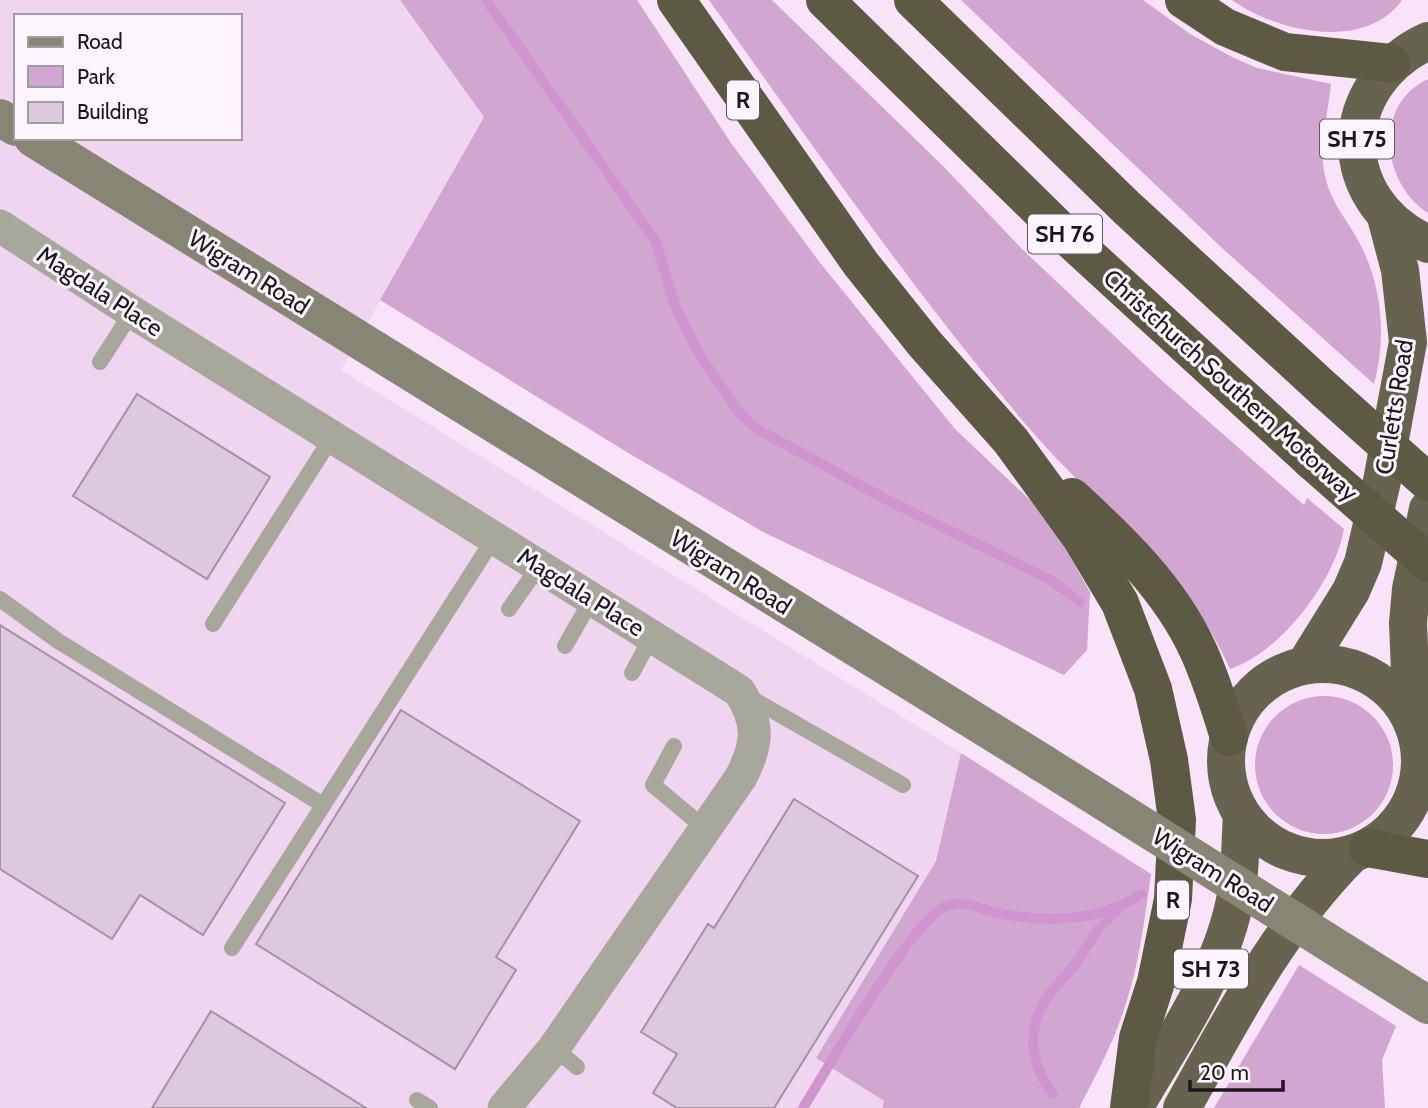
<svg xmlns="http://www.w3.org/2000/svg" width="1428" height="1108" font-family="Cabin,sans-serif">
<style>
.built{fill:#f0d5f0;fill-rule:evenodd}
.green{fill:#d1a7d1}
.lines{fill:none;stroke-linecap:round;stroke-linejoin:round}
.stream{stroke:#d094d1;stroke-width:10}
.building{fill:#ddc9dd;stroke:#a491a4;stroke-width:2}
.service{stroke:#a7a79b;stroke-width:16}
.minor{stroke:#a7a79b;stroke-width:33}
.secondary{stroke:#878675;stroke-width:38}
.trunk{stroke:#66644e;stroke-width:38}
.motorway{stroke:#5c5a43;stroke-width:38}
.secondary-bridge{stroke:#878675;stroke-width:38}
.motorway-bridge{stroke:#5c5a43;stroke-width:38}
.labels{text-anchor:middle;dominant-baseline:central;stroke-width:6;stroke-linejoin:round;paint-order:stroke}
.shield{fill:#fdf5fd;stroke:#605960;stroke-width:2}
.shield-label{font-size:23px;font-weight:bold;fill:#1d161d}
.street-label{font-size:24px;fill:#1d161d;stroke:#fdf5fd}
</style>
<rect width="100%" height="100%" fill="#f8e3f8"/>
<path class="built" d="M0 0H400L484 117 341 370 961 753 936 861 816 1058 884 1101 882 1108H0ZM16 16H240V138H16Z"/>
<g class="green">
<polygon points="400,0 637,0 731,143 821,264 955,429 1031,501 1060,539 1090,592 1087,650 1064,675 765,533 625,451 380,300 484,117"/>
<path d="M709 0H772L943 166 1022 249 1160 379 1304 505 1307 498 1344 529C1335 581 1281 652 1230 669 1187 570 1097 508 1028 427 913 291 812 145 709 0Z"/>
<path d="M961 0H1143L1190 34 1232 57 1257 68 1331 84C1328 117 1317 146 1326 180 1332 204 1348 221 1359 242 1382 285 1387 337 1374 384L1221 247Z"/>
<path d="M1232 0H1402C1365 52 1276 32 1232 0Z"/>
<path d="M1428 79V213C1382 184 1372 105 1428 79Z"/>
<circle cx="1324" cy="765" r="69"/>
<path d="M961 753 1151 874C1145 916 1140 959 1127 1000 1116 1038 1097 1073 1079 1108H882L884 1101 816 1058 936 861Z"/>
<polygon points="1299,965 1396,1026 1382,1060 1385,1108 1214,1108"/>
</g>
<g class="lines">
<g class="stream">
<polyline points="486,0 656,242 675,306 699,354 739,413 757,429 893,503 1051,580 1080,602"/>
<path d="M1053 1094C1032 1068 1026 1035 1043 1004 1051 989 1067 976 1077 962 1092 940 1095 929 1117 911"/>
<path d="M803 1108C827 1070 913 917 947 906 963 900 982 909 998 913 1048 923 1099 922 1142 894"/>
</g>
</g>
<g class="building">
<polygon points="137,394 270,477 207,579 73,496"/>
<polygon points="0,625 285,803 203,935 140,895 112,939 0,869"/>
<polygon points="401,710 580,821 496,957 516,970 455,1069 256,944"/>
<polygon points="794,799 918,876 774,1108 677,1108 653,1093 677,1054 641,1032 708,924 714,928"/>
<polygon points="211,1011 366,1108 152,1108"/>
</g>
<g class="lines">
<g class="service">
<polyline points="100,362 132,312"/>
<polyline points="0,599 58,641 323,805"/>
<polyline points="509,609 539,566"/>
<polyline points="213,624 332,437"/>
<polyline points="565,646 592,599"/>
<polyline points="632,673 652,636"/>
<polyline points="747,696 903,785"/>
<polyline points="674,746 653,785 707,830"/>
<polyline points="232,948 494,538"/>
<polyline points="554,1048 577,1067"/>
<polyline points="417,1100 430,1108"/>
</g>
<path class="minor" d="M0 226 132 312 739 691C760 723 758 744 741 777L554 1048 504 1108"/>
<g class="secondary">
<polyline points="0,118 16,127"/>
<polyline points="33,138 1044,764"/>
</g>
<g class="trunk">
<path d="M1428 41C1334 85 1333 201 1428 244"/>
<circle cx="1323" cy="761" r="97"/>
<polyline points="1305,665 1351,591 1363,563 1382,481 1408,342 1400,270 1386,217"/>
<polyline points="1412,722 1408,623 1411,589 1428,509"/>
<path d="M1134 1108C1172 1041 1222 973 1236 895 1241 869 1240 841 1242 815"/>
<path d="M1182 1108C1232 1019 1279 927 1351 855"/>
</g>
<g class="motorway">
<polyline points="676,0 861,264 925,344 1011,441 1080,536 1120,603 1153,689 1169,760 1177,820 1173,899 1156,982 1138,1038 1129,1108"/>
<polyline points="825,0 1059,229 1312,461"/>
<polyline points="913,0 1127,208 1326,391"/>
<polyline points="1184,0 1225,27 1285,52 1391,63"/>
<path d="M1072 497C1121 542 1170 589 1198 650 1211 678 1220 708 1229 737"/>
<polyline points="1368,848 1428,859"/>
</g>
<polyline class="secondary-bridge" points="1044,764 1428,1005"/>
<g class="motorway-bridge">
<polyline points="1326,391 1428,482"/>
<polyline points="1312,461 1428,563"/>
</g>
</g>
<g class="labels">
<g class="shield">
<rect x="727" y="80.5" width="32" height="39" rx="5"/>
<rect x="1320" y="119.5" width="74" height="39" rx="5"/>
<rect x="1028" y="214.5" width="74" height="39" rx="5"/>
<rect x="1157" y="880.5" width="32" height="39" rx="5"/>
<rect x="1174" y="949.5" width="74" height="39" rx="5"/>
</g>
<g class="shield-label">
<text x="743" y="100">R</text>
<text x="1357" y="139">SH 75</text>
<text x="1065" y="234">SH 76</text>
<text x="1173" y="900">R</text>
<text x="1211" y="969">SH 73</text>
</g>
<g class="street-label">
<text transform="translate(249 272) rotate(32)">Wigram Road</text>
<text transform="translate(100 291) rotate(33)">Magdala Place</text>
<text transform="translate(1231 385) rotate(42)">Christchurch Southern Motorway</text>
<text transform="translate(1394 407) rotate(-81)">Curletts Road</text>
<text transform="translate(731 572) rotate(32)">Wigram Road</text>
<text transform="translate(581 592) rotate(32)">Magdala Place</text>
<text transform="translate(1213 870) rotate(32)">Wigram Road</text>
</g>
</g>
<rect x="14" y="14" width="228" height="126" fill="#fdf5fd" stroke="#a39ca3" stroke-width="2"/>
<rect x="28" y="37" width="35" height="10" fill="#878675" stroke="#a39ca3" stroke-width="2"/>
<text x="77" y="49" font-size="21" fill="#1d161d">Road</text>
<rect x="28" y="66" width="35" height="21" fill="#d1a7d1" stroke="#a39ca3" stroke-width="2"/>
<text x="77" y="84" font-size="21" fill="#1d161d">Park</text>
<rect x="28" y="102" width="35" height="21" fill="#ddc9dd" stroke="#a39ca3" stroke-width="2"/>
<text x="77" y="119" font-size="21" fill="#1d161d">Building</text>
<path d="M1190 1080v10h93v-10" fill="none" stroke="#1d161d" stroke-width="3.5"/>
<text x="1200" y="1080" font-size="21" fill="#1d161d" stroke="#fdf5fd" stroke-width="5" paint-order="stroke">20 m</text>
</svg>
